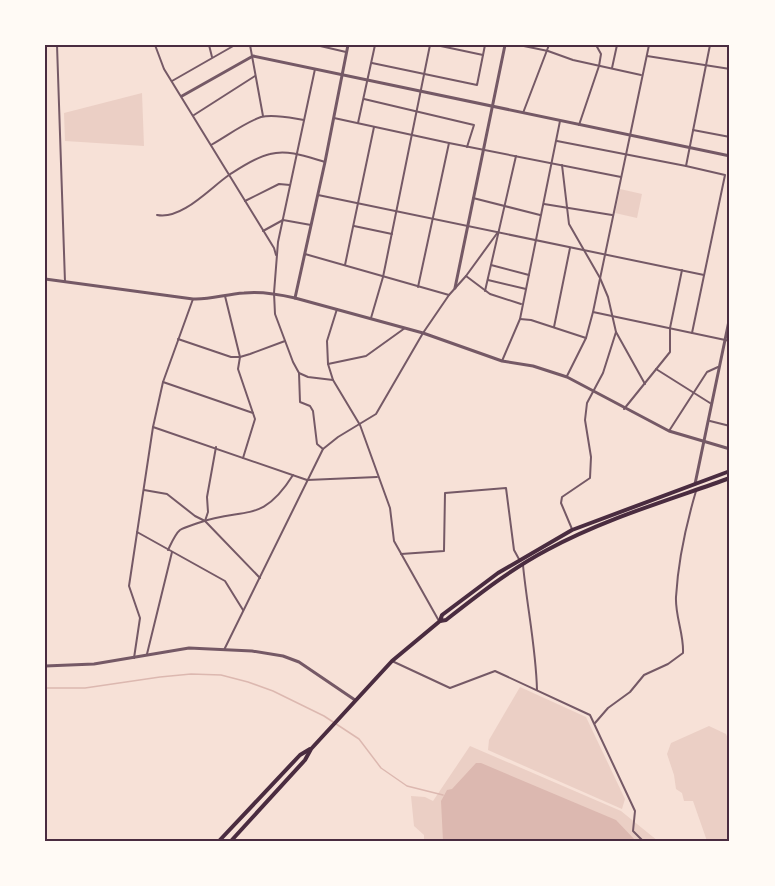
<svg xmlns="http://www.w3.org/2000/svg" width="775" height="886" font-family="Overpass,sans-serif">
<style>
.green{fill:#ebcfc5}
.water{fill:#dcb8b0}
.lines{fill:none;stroke-linecap:round;stroke-linejoin:round}
.stream{stroke:#dcb8b0;stroke-width:1.5}
.minor{stroke:#755966;stroke-width:2}
.tertiary{stroke:#755966;stroke-width:3}
.primary{stroke:#4a2c40;stroke-width:4}
.neatline{fill:none;stroke:#4a2c40;stroke-width:2}
</style>
<rect width="100%" height="100%" fill="#f7e1d7"/>
<g class="green">
<polygon points="142,93 144,146 65,141 64,113"/>
<polygon points="620,189 642,194 637,218 615,213"/>
<polygon points="520,687 586,717 625,799 622,809 488,750 489,740"/>
<polygon points="709,726 726,734 730,744 730,841 707,841 693,801 684,801 682,793 676,789 674,775 667,754 671,743"/>
<polygon points="470,746 621,811 658,841 424,841 424,835 414,826 411,796 425,797 433,801"/>
</g>
<polygon class="water" points="476,763 481,763 616,820 636,841 443,841 441,801 447,790 452,789"/>
<g class="lines">
<polyline class="stream" points="45,688 85,688 160,677 191,674 221,675 248,682 273,691 324,716 359,739 381,768 407,786 443,795"/>
<g class="minor">
<polyline points="57,45 65,282"/>
<polyline points="155,45 164,69 274,248 276,255"/>
<polyline points="209,45 212,57"/>
<polyline points="250,45 263,116"/>
<polyline points="316,45 346,52"/>
<polyline points="436,45 483,55"/>
<polyline points="519,45 548,51 573,60 641,75"/>
<polyline points="647,56 730,69"/>
<polyline points="372,63 477,85 485,45"/>
<polyline points="612,68 617,45"/>
<polyline points="315,69 278,242 274,293 275,314 293,362 299,373 300,402 310,406 313,411 317,444 323,449"/>
<polyline points="172,81 235,45"/>
<polyline points="364,99 474,125 467,147"/>
<polyline points="523,113 549,45"/>
<polyline points="194,115 255,76"/>
<polyline points="334,118 449,143 621,177"/>
<polyline points="358,123 375,45"/>
<polyline points="579,125 599,66 601,54 596,45"/>
<polyline points="693,130 730,137"/>
<polyline points="557,141 686,166"/>
<path d="M211 145C227 136 244 123 261 117 275 114 291 118 304 120"/>
<polyline points="562,165 569,224 600,278 608,297 616,332 645,384"/>
<polyline points="318,195 704,275"/>
<polyline points="473,198 540,215"/>
<polyline points="245,201 279,184 290,185"/>
<polyline points="544,204 612,215"/>
<path d="M157 215C182 220 210 188 229 175 240 168 256 157 270 154 288 149 308 157 325 162"/>
<polyline points="354,226 392,234"/>
<polyline points="263,231 283,220 311,225"/>
<polyline points="305,254 449,295"/>
<polyline points="345,265 374,127"/>
<polyline points="491,265 529,275"/>
<polyline points="466,276 490,294 521,304"/>
<polyline points="488,280 526,289"/>
<polyline points="418,287 449,143"/>
<polyline points="485,291 516,156"/>
<polyline points="225,296 240,357 238,369 255,419 243,458"/>
<polyline points="337,309 327,341 328,364 333,380 360,425 390,508 394,541 439,621"/>
<polyline points="593,312 730,341"/>
<polyline points="371,318 383,277 430,45"/>
<polyline points="520,319 531,320 586,338"/>
<polyline points="554,327 570,248"/>
<polyline points="692,333 725,175 686,166 710,45"/>
<polyline points="178,339 231,357 240,357 250,354 285,341"/>
<polyline points="502,361 520,319 560,121"/>
<polyline points="328,364 366,356 405,328"/>
<polyline points="656,369 710,403"/>
<polyline points="299,373 308,377 333,380"/>
<polyline points="567,376 586,338 593,312 649,45"/>
<polyline points="163,382 253,413"/>
<polyline points="45,387 46,383"/>
<polyline points="624,409 670,352 670,328 682,270"/>
<polyline points="710,421 730,426"/>
<polyline points="153,427 307,480 377,477"/>
<polyline points="669,431 707,372 718,367"/>
<polyline points="144,490 167,494 195,516 205,521 260,578"/>
<polyline points="205,521 208,512 207,497 216,447"/>
<polyline points="572,529 561,503 562,497 590,478 591,457 585,420 587,403 603,373 616,332"/>
<polyline points="137,532 225,581 243,610"/>
<path d="M168 550C171 544 175 534 180 530 185 527 193 525 198 523 243 506 261 526 293 475"/>
<polyline points="401,554 444,551 445,493 506,488 514,550 520,561"/>
<path d="M523 565C527 607 536 648 537 690"/>
<polyline points="224,650 323,449 338,437 376,414 423,333 449,295 466,276 498,232"/>
<polyline points="147,654 172,552"/>
<polyline points="134,658 140,618 129,586 153,427 163,382 193,299"/>
<polyline points="392,661 450,688 495,671 590,715 635,811 633,831 643,841"/>
<path d="M595 723 608 708 630 692 644 675 668 664 683 653C684 634 675 616 676 597 678 562 686 525 696 491"/>
</g>
<g class="tertiary">
<polyline points="182,96 253,56 730,156"/>
<path d="M45 279 193 299C210 300 226 294 244 293 261 291 278 294 295 298L423 333 502 361 533 366 567 377 669 431 730 449"/>
<polyline points="455,288 505,45"/>
<polyline points="295,298 325,162 348,45"/>
<polyline points="695,484 730,316"/>
<polyline points="45,666 94,664 189,648 252,651 283,656 299,662 355,700"/>
</g>
<g class="primary">
<polyline points="440,621 442,615 498,573 572,530 730,471"/>
<polyline points="219,841 300,755 310,749"/>
<path d="M231 841 305 760 311 749 392 661 440 621 446 620C478 595 511 569 547 550 604 519 669 500 730 478"/>
</g>
</g>
<rect width="775" height="886" fill="none" stroke="#fffaf5" stroke-width="93"/>
<rect x="46" y="46" width="682" height="794" class="neatline"/>
</svg>
